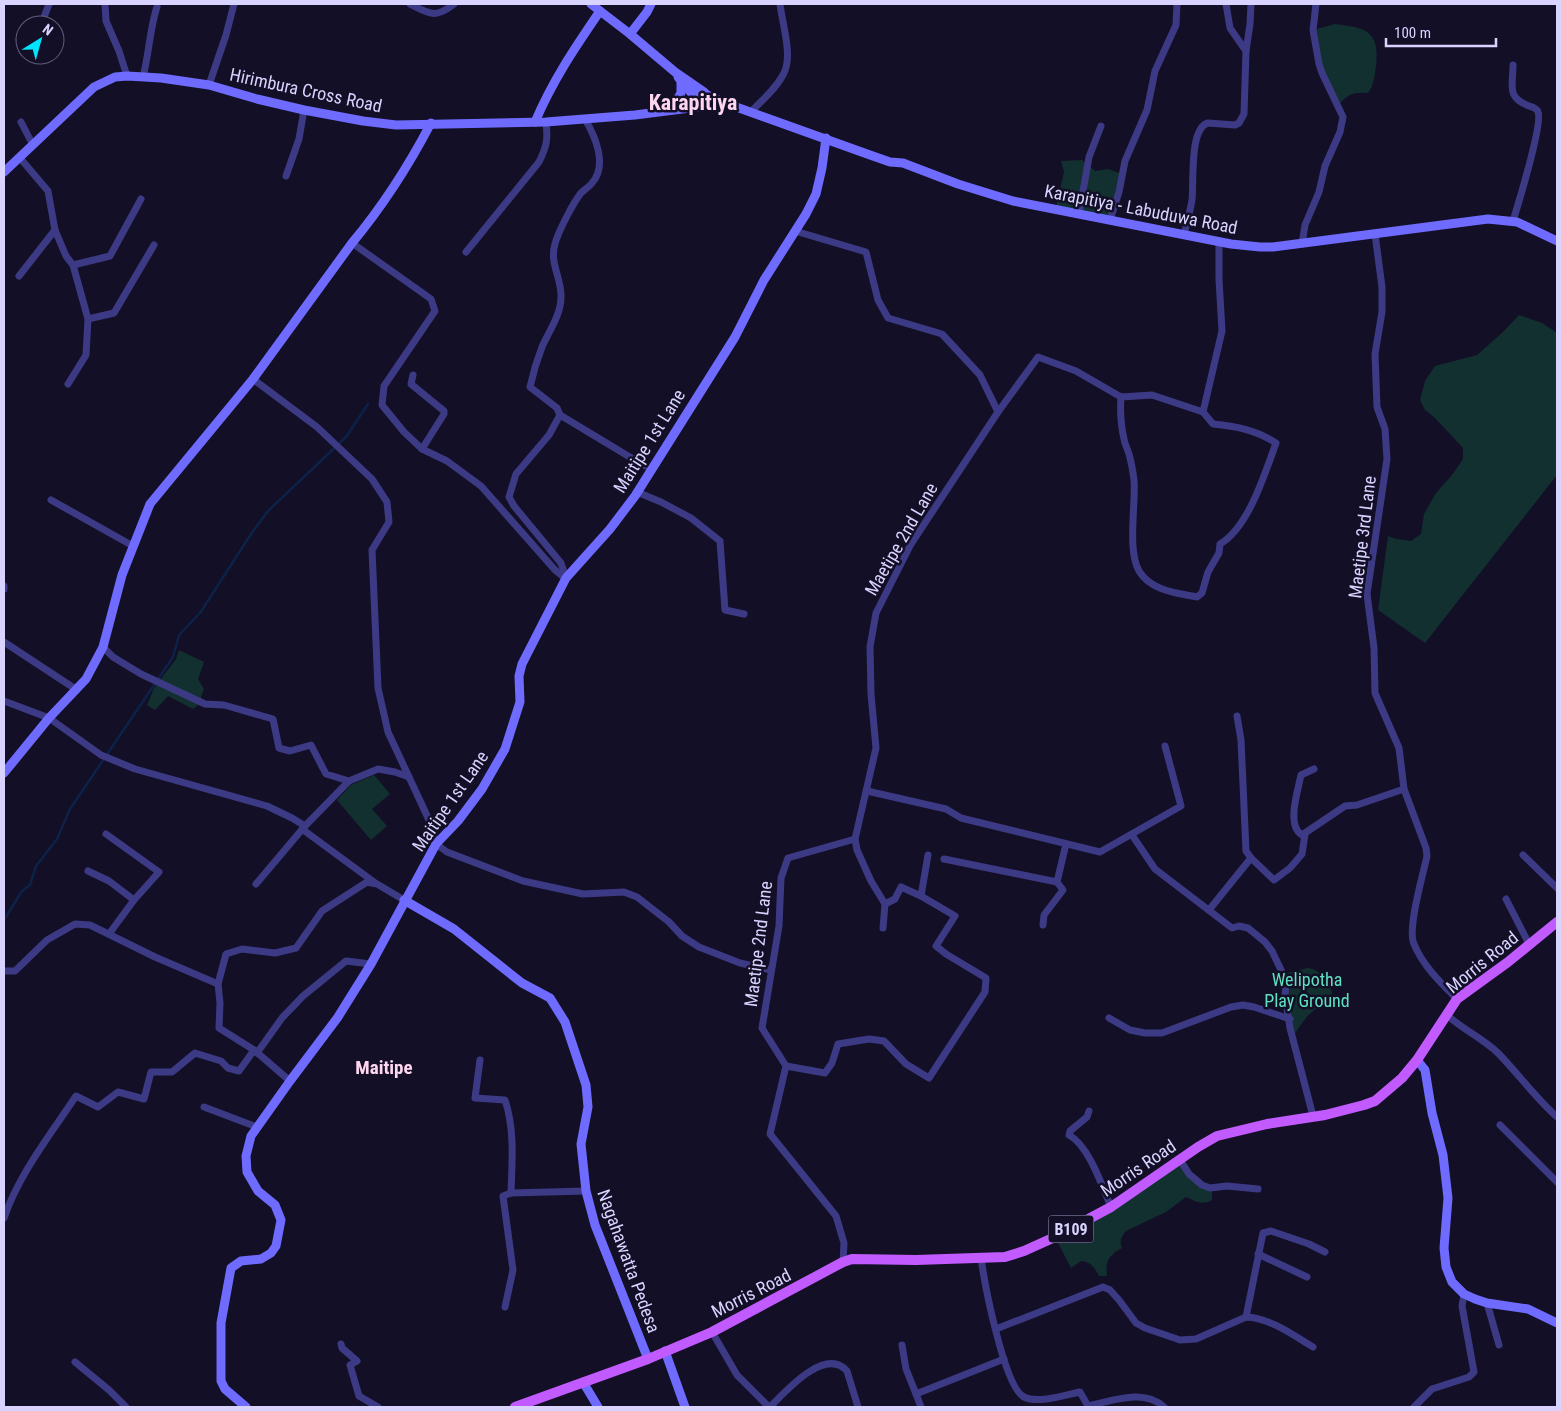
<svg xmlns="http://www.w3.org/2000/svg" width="1561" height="1411" font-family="'Roboto Condensed',sans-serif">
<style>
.green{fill:#12302f}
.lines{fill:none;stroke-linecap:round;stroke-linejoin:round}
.stream{stroke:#0c2248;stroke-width:2.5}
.street{stroke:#3d3a85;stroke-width:7}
.secondary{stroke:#6f6bff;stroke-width:9}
.primary{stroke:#c25bff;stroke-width:10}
.labels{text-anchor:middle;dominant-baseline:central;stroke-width:5;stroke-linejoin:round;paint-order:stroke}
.shield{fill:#130f26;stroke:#9e99be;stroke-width:1}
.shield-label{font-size:16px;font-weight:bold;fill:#d9d4ff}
.street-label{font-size:18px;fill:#d9d4ff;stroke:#130f26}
.park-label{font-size:18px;fill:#5fe0c0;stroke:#130f26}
.neighbourhood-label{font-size:19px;font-weight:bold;fill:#ffd6f0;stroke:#130f26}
.district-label{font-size:22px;font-weight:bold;fill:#ffd6f0;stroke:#130f26}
</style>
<rect width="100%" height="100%" fill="#130f26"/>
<g class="green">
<path d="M1335 24C1367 28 1380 31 1376 67 1374 77 1374 85 1368 93 1352 92 1349 94 1338 105L1322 73 1313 30Z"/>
<polygon points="1082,160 1095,171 1108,169 1122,174 1110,220 1056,207 1064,172 1061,161"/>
<polygon points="1519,315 1542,323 1557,333 1557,475 1425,643 1378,610 1388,536 1396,539 1411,541 1421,534 1424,514 1436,493 1452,475 1463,459 1463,448 1435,418 1425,410 1420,400 1425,381 1435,366 1477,355 1503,332"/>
<polygon points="179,650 204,662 198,679 204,689 198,705 193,709 168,696 155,710 147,705 154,688 176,659"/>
<polygon points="374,775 390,794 372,809 387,826 371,840 337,800 351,785"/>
<path d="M1308 968C1325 971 1335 988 1332 1004 1313 1004 1302 1022 1293 1037L1283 974Z"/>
<path d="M1176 1162 1209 1188 1212 1193V1200C1203 1206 1195 1201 1186 1197L1166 1212 1126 1231C1121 1237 1119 1241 1122 1248 1109 1255 1105 1261 1107 1276H1099C1095 1268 1091 1262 1081 1261L1071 1268 1055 1237Z"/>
</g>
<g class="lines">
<polyline class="stream" points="4,920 22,891 30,885 36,866 57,839 70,809 173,657 179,635 200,613 251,534 268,511 346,437 368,404"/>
<g class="street">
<polyline points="105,4 106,21 119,51 127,76"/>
<path d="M410 4C430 14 435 19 454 4"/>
<polyline points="1226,4 1230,28 1246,51"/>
<polyline points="41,25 49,4"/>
<path d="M1513 65C1513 86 1506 97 1529 106 1532 107 1537 108 1538 112 1543 123 1518 205 1513 221"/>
<path d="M143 77C149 54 150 27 157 7"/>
<polyline points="209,85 226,35 234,4"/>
<path d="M751 112C762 100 777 88 784 73 793 55 782 23 780 4"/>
<polyline points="21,122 33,145"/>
<polyline points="20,158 48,191 55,230 66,256 73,265 88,319 86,355 68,384"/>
<polyline points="286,176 299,139 304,110"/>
<polyline points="1079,214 1089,157 1101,126"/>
<polyline points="1110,220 1119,192 1125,161 1147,110 1155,71 1176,25 1177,4"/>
<polyline points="795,231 866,252 878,300 888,318 942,334 980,375 998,412"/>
<path d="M1375 234 1382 287V312L1375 354 1377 407 1385 429 1387 459 1367 594 1374 648 1375 693 1399 748 1404 789 1426 848 1427 856C1423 875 1407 929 1414 944 1423 966 1441 983 1457 999"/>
<path d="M1184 235C1187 223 1190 212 1192 200 1194 183 1189 128 1208 123L1235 125 1239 123 1244 114 1246 51 1250 24 1251 4"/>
<polyline points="352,243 431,299 435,311 384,386 382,405 404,432 422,449 447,461 481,486 555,570 565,578"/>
<polyline points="1302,244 1305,225 1319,192 1325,166 1340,132 1343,117 1322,73 1319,64 1313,30 1316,4"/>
<path d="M466 252 539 162C547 146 548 139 546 122"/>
<polyline points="73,265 110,256 141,199"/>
<polyline points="19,276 55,230"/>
<polyline points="88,319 114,313 154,245"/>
<polyline points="413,375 411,384 444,411 444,414 422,449"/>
<polyline points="253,379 317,427 372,479 387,502 389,522 372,550 378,688 388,732 429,820 436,844 447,852 523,881 583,894 624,892 637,897 669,922 682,936 699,947 740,963 771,970"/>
<path d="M1121 397C1120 411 1121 426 1124 439 1125 446 1129 451 1130 458 1132 465 1133 473 1134 480 1136 504 1127 550 1139 571 1151 591 1177 593 1197 597L1202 593 1208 572 1219 553 1220 544C1249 527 1265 473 1276 443 1256 430 1235 426 1213 424L1203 412"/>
<polyline points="560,415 643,465 652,468"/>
<polyline points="637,492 661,502 691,518 720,541 725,610 744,614"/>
<polyline points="51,500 133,546"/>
<path d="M566 578 561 563 514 506 509 497 516 474 549 435 560 415 557 408 530 387C533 373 537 360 542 347 549 331 561 315 561 297 562 279 549 263 555 244 558 232 573 203 581 193 584 190 589 187 592 183 608 165 595 136 585 119"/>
<polyline points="4,586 4,589"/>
<polyline points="4,642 77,690"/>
<polyline points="103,647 113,657 141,674 205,704 224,705 273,719 279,748 290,751 311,745 326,774 349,781"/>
<polyline points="4,701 49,718 101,755 135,769 267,806 292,818 305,826"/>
<path d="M1314 769 1301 775C1298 790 1286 826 1302 835L1345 806 1357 805 1404 789"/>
<polyline points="867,791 946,809 961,818 1100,852 1181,806 1165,746"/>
<polyline points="302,829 374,882"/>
<polyline points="106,834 159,872 134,900 109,934"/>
<polyline points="1132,835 1155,869 1232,928 1239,926 1248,928 1265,942 1272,951 1283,974 1286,982 1285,996 1290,1028 1313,1116"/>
<polyline points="855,839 857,850 871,881 885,904 883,928"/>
<polyline points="1523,855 1557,888"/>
<polyline points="1251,858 1274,880 1290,868 1302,854 1305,834"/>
<polyline points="944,859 1057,882 1066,844"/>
<polyline points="88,871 109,881 134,900"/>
<polyline points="256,884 305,826 349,781 378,769 395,772 409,777"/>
<polyline points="1506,899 1529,944"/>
<polyline points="885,904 895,899 901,887 921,896"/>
<polyline points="1209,910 1251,858 1246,851 1241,740 1237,716"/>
<polyline points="1043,925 1044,915 1063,890 1057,882"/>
<polyline points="4,971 15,971 47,940 75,924 90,925 155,957 218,984"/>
<path d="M1447 1015C1463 1030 1483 1038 1499 1054 1519 1075 1536 1098 1557 1117"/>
<polyline points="1109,1018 1130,1030 1145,1033 1162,1033 1231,1007 1243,1005 1254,1007 1290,1019"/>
<polyline points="257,1053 282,1018 303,996 346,961 371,964"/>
<path d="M480 1060 475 1098 505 1100C515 1130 512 1162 511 1193"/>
<polyline points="786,1066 825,1073 832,1063 838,1044 869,1039 884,1041 906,1064 929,1078 985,992 986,978 946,954 936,946 955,916 921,896 928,855"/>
<polyline points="290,1081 254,1050 219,1028 220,1003 218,984 226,954 242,949 275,953 296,948 322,911 367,882 377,884 404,900"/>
<polyline points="204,1107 257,1127"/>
<path d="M1089 1111 1087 1117 1070 1131 1069 1135C1089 1146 1102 1186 1111 1207"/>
<polyline points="1500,1125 1557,1182"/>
<polyline points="1180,1160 1189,1174 1202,1185 1210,1188 1227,1186 1258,1189"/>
<path d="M4 1218C19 1174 50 1135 76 1096L98 1107 118 1092 144 1099 151 1072H172L195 1053 221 1061 228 1068 239 1071 254 1050"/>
<polyline points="1258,1254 1307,1277"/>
<path d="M981 1257C984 1281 1004 1387 1024 1397 1038 1404 1066 1395 1080 1392L1088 1406C1112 1401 1144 1388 1164 1407"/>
<polyline points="843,1262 844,1243 836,1216 770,1134 786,1066 762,1028 779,926 781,878 788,858 855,839 876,748 871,694 870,647 876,613 911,544 998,412 1038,357 1076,371 1121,397 1152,395 1203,412 1222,331 1219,279 1219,242"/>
<polyline points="1487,1303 1499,1345"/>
<polyline points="505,1307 513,1270 503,1196 511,1193 586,1191"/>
<polyline points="1246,1317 1263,1233 1271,1231 1309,1244 1325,1252"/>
<path d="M996 1329 1103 1287 1110 1290 1119 1300 1136 1323 1145 1328 1180 1340 1196 1339 1246 1317C1270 1318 1293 1335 1313 1347"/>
<polyline points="712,1332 737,1375 769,1407"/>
<polyline points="341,1344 342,1348 357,1361 350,1365 359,1396 378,1407"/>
<polyline points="902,1345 906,1369 916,1394"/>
<polyline points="75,1362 109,1390 126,1407"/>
<path d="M770 1407C785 1392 825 1346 847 1371L858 1407"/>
<polyline points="921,1407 916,1394 1004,1359"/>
<polyline points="1414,1407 1432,1389 1469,1377 1474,1372 1462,1306 1464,1294"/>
</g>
<g class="secondary">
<polyline points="591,4 630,34 675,72 704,92"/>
<polyline points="630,34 647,12 651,4"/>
<polyline points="678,77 694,96"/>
<circle cx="701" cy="99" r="7"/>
<polyline points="707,95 728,104 870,155 890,162 903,163 958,184 1013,201 1231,244 1260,247 1273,247 1488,219 1517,222 1557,241"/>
<polyline points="672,108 681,93 681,81"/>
<path d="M535 122C553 80 574 49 600 11"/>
<polyline points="4,172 94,87 115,77 127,76 161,78 209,85 257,99 304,110 363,121 396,125 546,122 635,115 698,107"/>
<path d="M4 773 49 718 86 679 103 647 122 575 150 504 253 379 352 243C382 207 409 165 431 123"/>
<polyline points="404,900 454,929 522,983 550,998 565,1022 586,1085 588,1107 581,1144 586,1191 595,1225 648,1359"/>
<polyline points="1417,1060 1425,1070 1432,1113 1443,1155 1448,1198 1444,1248 1446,1267 1452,1282 1464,1294 1475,1299 1487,1303 1528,1309 1557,1323"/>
<polyline points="665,1351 685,1407"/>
<polyline points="583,1382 598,1407"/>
<polyline points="246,1407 225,1389 221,1381 221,1323 231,1268 241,1261 261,1259 271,1253 276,1246 281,1220 275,1205 258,1191 247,1172 246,1156 251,1136 290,1081 338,1017 371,964 436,844 458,821 482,789 505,749 520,702 519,676 522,664 566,578 610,529 635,496 735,337 764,280 806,214 816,194 822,168 826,138"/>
</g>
<polyline class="primary" points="515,1407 648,1359 712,1332 843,1262 852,1259 916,1260 1005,1257 1024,1251 1055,1237 1111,1207 1198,1147 1217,1136 1267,1124 1325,1115 1364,1105 1375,1101 1402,1078 1417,1060 1457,999 1508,962 1557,922"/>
</g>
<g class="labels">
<rect class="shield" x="1048.5" y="1215.5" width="45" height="27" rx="4"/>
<g class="shield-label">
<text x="1071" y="1229">B109</text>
</g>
<g class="street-label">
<text transform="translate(306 90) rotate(12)">Hirimbura Cross Road</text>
<text transform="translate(1141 209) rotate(11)">Karapitiya - Labuduwa Road</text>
<text transform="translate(649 441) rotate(-58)">Maitipe 1st Lane</text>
<text transform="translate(1362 537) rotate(-83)">Maetipe 3rd Lane</text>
<text transform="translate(901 539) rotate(-60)">Maetipe 2nd Lane</text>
<text transform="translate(450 801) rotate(-55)">Maitipe 1st Lane</text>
<text transform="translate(758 944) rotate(-83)">Maetipe 2nd Lane</text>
<text transform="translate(1482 962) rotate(-39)">Morris Road</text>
<text transform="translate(1138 1168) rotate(-34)">Morris Road</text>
<text transform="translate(629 1261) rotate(70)">Nagahawatta Pedesa</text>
<text transform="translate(751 1293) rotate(-27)">Morris Road</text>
</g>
<g class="park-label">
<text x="1307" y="979">Welipotha<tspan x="1307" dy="21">Play Ground</tspan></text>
</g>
<g class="neighbourhood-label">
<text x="384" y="1067">Maitipe</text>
</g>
<g class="district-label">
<text x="693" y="102">Karapitiya</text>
</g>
</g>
<rect width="1561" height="1411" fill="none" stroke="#d9d4ff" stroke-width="10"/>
<g transform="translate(40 40) rotate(37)"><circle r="24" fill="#130f26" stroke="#625e7d"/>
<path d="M0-4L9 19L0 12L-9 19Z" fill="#00e5ff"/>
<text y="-8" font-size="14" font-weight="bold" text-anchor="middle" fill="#d9d4ff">N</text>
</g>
<path d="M1386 38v8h110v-8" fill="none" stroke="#d9d4ff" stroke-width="2.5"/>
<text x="1394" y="38" font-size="15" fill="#d9d4ff" stroke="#130f26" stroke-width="4" paint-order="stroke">100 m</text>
</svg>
